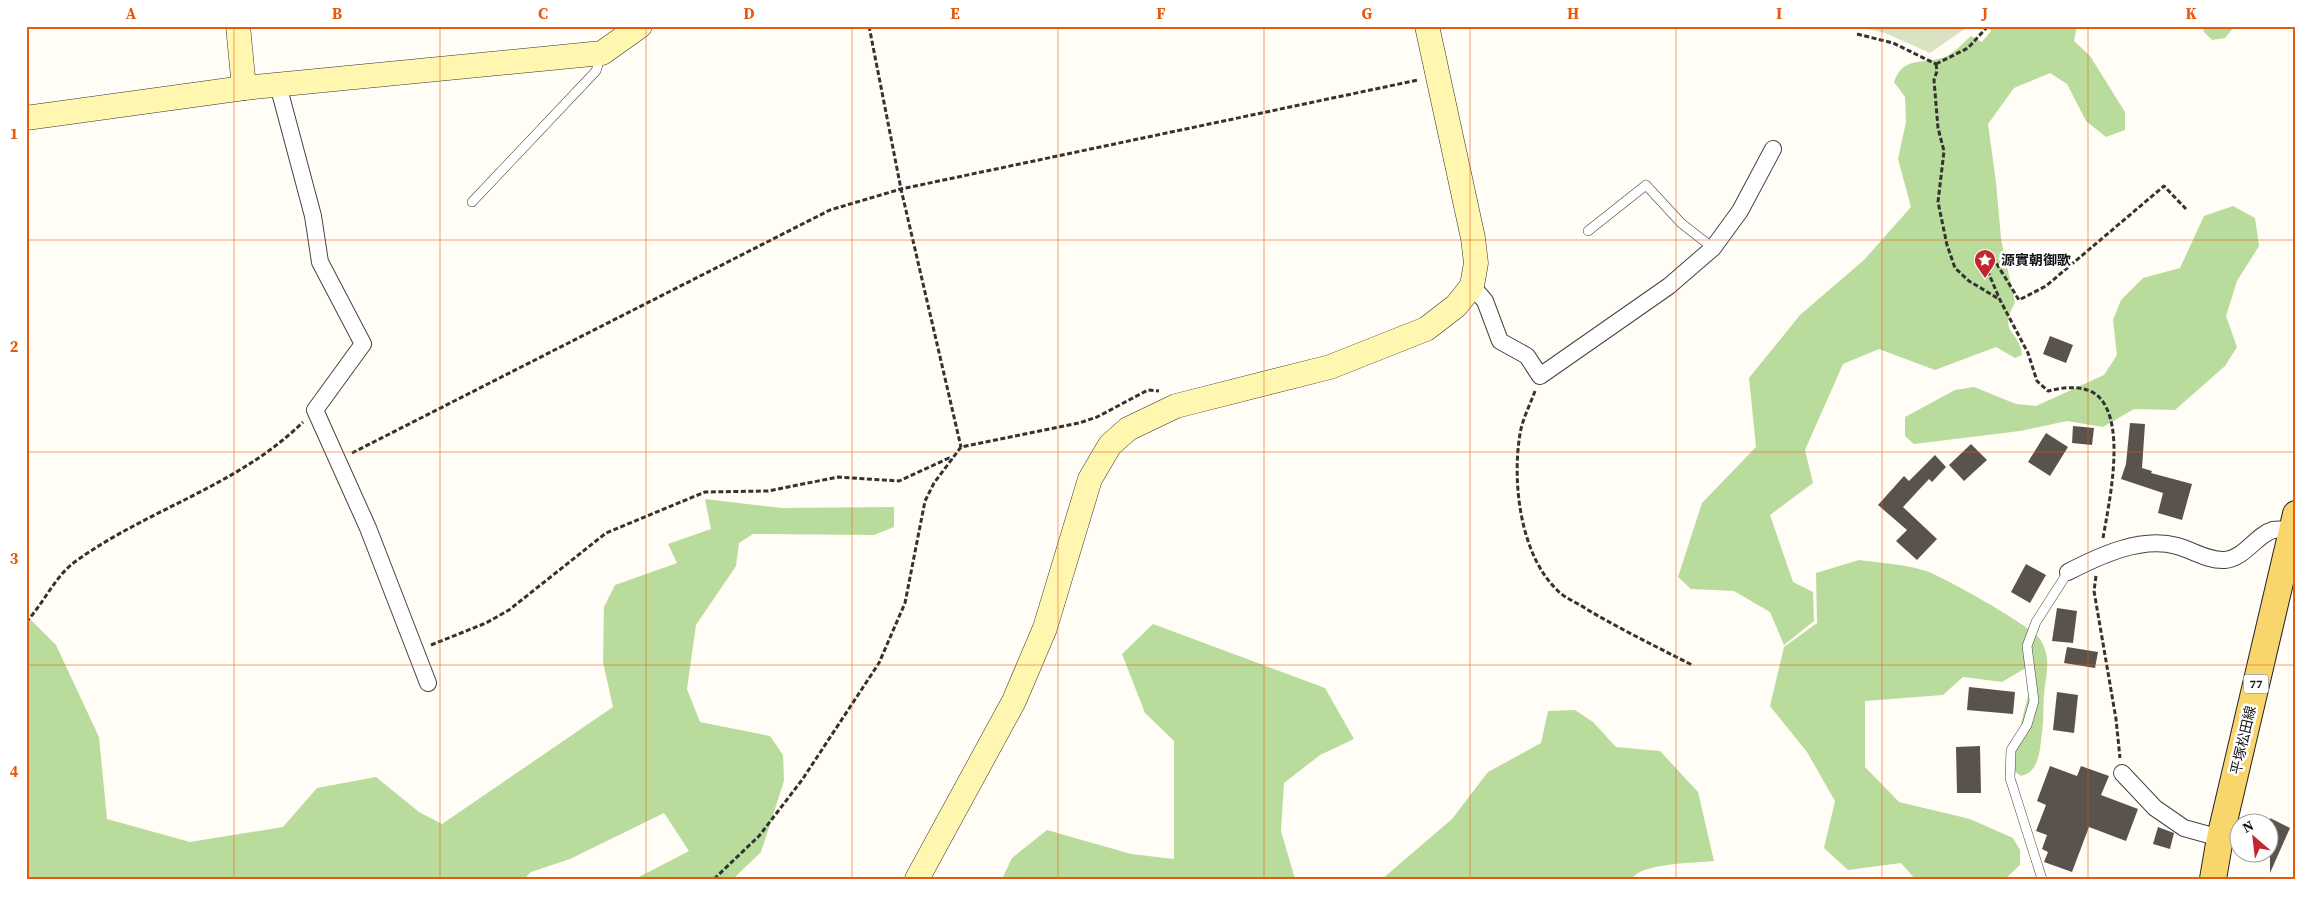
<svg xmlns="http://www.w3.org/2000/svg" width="2322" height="905" font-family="'Source Serif 4','Noto Sans JP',serif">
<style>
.forest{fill:#b9dc9c}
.cemetery{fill:#d9e3c4}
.building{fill:#5a524d}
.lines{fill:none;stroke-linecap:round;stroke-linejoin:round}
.lane-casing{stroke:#444;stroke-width:10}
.street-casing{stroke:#444;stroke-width:18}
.secondary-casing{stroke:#333;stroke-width:25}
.primary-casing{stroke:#222;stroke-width:28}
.path{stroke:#333;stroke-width:3;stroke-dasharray:5 2.5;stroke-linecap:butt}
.lane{stroke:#fff;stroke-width:9}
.street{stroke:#fff;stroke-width:16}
.secondary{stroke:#fff6b0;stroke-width:24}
.primary{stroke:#f9d66b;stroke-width:26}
.grid{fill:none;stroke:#e8590c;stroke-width:1;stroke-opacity:0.55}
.labels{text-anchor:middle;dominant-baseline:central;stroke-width:5;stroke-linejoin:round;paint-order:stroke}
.shield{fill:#fff;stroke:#585858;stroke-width:1}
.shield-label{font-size:12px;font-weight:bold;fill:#111}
.poi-label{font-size:14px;font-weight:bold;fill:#111;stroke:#fff;text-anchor:start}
.street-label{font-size:14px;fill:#111;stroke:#fff}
.neatline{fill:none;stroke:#e8590c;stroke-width:2}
.grid-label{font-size:16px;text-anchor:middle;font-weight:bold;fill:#e8590c}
</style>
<rect width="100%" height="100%" fill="#fffdf5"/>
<g class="forest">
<path d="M1989 26H2077L2074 41 2090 56 2125 112V130L2106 137 2086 121 2067 84 2050 73 2014 88 1988 124 1996 182 2001 239 2015 303C1997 334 2020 330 2022 355L2015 358 1996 347 1935 370 1879 349 1843 364 1805 450 1813 483 1770 515 1793 582 1813 592 1814 621 1784 645 1770 612 1734 591 1691 589 1678 577 1702 503 1756 447 1749 378 1800 315 1864 260 1911 207 1898 159 1906 122 1905 97 1894 82C1904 54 1925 66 1947 56 1955 52 1964 42 1971 36L1982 42 1991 31Z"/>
<polygon points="2202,26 2235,26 2225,38 2212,40 2204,32"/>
<polygon points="2233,206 2255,218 2259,246 2237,281 2226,316 2237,347 2225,366 2175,410 2134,409 2103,427 2067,421 2020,431 1914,444 1905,436 1905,417 1955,390 1974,387 2016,404 2036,406 2104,375 2117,355 2113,320 2121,300 2143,278 2180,268 2204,216"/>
<polygon points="705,499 782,508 894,507 894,527 874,535 753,534 739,543 736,566 696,625 687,689 700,722 770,736 783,755 784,781 761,852 733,879 635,879 689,851 664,813 570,859 531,872 524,879 26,879 26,615 56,645 99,737 107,819 190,842 283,827 317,788 376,777 419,812 442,824 613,707 603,662 604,607 615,585 677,563 668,544 711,529"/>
<path d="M1859 560C1880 563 1905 564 1926 571 1944 577 2031 626 2040 639 2052 658 2046 674 2044 694 2043 707 2044 719 2042 732 2040 748 2040 772 2021 776L2015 772C2014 745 2026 702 2034 676L2030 669H2024L2002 682 1963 677 1943 695 1865 701V767L1899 802 1970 819 2013 838 2020 850V865L2005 879H1915L1901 863 1848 870 1824 848 1835 801 1807 752 1770 706 1784 647 1817 623 1816 573Z"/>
<polygon points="1153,624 1325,688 1354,739 1320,755 1284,783 1281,831 1295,879 1002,879 1012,858 1047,830 1131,854 1174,859 1174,741 1145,713 1122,654"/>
<path d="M1575 710 1593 722 1616 747 1660 751 1698 792 1714 861C1696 863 1640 863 1632 879H1382L1452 819 1488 772 1541 743 1548 711Z"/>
</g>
<polygon class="cemetery" points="1856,26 1969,26 1930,53 1885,33"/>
<g class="building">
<polygon points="2050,336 2073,345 2066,363 2043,354"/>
<polygon points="2130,423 2145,424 2142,468 2152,471 2151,473 2192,484 2182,520 2158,513 2163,493 2121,479 2126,464"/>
<polygon points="2073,426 2094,428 2092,445 2072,443"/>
<polygon points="2046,433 2068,447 2050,476 2028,462"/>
<polygon points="1971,444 1987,460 1964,481 1949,465"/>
<polygon points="1935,455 1946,467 1932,482 1929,479 1903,507 1937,539 1917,560 1896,541 1907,530 1878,505 1904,476 1909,481"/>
<polygon points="2026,564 2046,575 2030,603 2011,592"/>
<polygon points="2057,608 2077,611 2073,643 2052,641"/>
<polygon points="2067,647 2098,652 2095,668 2064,663"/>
<polygon points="1969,687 2015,692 2013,714 1967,710"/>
<polygon points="2057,692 2078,695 2074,733 2053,730"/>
<polygon points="1980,746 1981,793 1957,793 1956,747"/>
<polygon points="2050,766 2077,776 2081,766 2109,776 2101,795 2138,809 2126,841 2089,827 2072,872 2044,862 2048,852 2042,849 2047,835 2036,831 2046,805 2037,801"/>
<polygon points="2270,818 2290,828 2270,873"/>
<polygon points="2158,827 2174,833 2170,849 2153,844"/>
</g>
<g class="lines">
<g class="lane-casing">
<g id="lane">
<polyline points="472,202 596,71 601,55"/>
<polyline points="1588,231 1646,185 1681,223 1713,248"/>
<polyline points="2042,879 2010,778 2011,750 2027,725 2034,701 2027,646 2036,622 2068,572"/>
</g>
</g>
<g class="street-casing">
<g id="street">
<polyline points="278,85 313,216 320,262 363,344 315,410 368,528 428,683"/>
<polyline points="1472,286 1485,301 1500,341 1527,356 1540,376 1669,286 1713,248 1740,211 1773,149"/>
<path d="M2068 572C2099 556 2141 536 2177 546 2192 550 2208 561 2225 560 2245 558 2256 535 2273 530 2279 529 2286 530 2292 530"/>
<polyline points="2122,773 2155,808 2184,828 2220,838"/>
</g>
</g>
<g class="secondary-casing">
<g id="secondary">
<polyline points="238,26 244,88"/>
<polyline points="26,118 244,88 602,53 640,26"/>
<polyline points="917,879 1014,701 1045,628 1090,479 1110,445 1128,429 1176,406 1330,367 1426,329 1456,306 1472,286 1476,263 1473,238 1427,26"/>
</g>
</g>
<g class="primary-casing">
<polyline id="primary" points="2213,879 2220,838 2296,514"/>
</g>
<g class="path">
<polyline points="869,26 901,189 961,447"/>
<polyline points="1857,34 1893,43 1936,64"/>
<polyline points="1936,64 1937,71 1934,80 1938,128 1944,151 1938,202 1947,245 1955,268 1969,281 1999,299"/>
<polyline points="1936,64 1968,48 1988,26"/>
<path d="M1535 391C1530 405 1522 420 1520 434 1512 482 1520 553 1556 589 1564 598 1578 603 1588 610 1622 630 1657 647 1692 665"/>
<polyline points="352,453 830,210 901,189 1418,80"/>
<path d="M2103 538C2109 503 2126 427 2100 398 2087 384 2064 387 2048 391L2037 381 2028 353 2000 300 1986 267 1995 261 2019 300 2046 286 2164 186 2186 209"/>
<polyline points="2096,576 2094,591 2116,719 2120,758"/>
<path d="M26 622C45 602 54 577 76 561 150 508 238 486 303 422"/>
<polyline points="431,645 486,623 509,610 606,533 705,492 768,491 838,477 899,481 949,458 952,460"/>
<polyline points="714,879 759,836 802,780 879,663 905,603 925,501 934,483 961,447 1079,423 1097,417 1148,390 1159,391"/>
</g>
<use href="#lane" class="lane"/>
<use href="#street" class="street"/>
<use href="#secondary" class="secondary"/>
<use href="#primary" class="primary"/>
</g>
<path class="grid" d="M234 26V879M440 26V879M646 26V879M852 26V879M1058 26V879M1264 26V879M1470 26V879M1676 26V879M1882 26V879M2088 26V879M26 240H2296M26 452H2296M26 665H2296"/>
<defs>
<g id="sight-pin" transform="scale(1.125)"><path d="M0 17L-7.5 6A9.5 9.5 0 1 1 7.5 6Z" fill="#c4262e" stroke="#fff"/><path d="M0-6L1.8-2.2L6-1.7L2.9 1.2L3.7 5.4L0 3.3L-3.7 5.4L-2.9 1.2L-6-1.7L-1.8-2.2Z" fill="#fff"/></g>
</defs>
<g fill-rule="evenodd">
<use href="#sight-pin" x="1985" y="260"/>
</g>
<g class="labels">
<rect class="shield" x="2243.5" y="674.5" width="25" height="19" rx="4"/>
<g class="shield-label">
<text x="2256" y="684">77</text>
</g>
<g class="poi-label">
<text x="2001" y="260">源實朝御歌</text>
</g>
<g class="street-label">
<text transform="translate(2243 740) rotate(-77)">平塚松田線</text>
</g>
</g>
<rect width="2322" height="905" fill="none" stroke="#ffffff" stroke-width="55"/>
<g transform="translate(2254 838) rotate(332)"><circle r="24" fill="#ffffff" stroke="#a0a0a0"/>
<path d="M0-4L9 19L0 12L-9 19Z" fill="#c4262e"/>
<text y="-8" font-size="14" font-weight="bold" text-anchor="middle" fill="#111111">N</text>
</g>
<rect x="28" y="28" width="2266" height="850" class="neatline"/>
<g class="grid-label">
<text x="131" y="19">A</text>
<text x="337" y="19">B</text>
<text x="543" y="19">C</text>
<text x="749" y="19">D</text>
<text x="955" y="19">E</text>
<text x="1161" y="19">F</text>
<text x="1367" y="19">G</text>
<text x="1573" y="19">H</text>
<text x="1779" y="19">I</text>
<text x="1985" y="19">J</text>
<text x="2191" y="19">K</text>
<text x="14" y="139">1</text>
<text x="14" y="352">2</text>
<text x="14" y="564">3</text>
<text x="14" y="777">4</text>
</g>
</svg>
